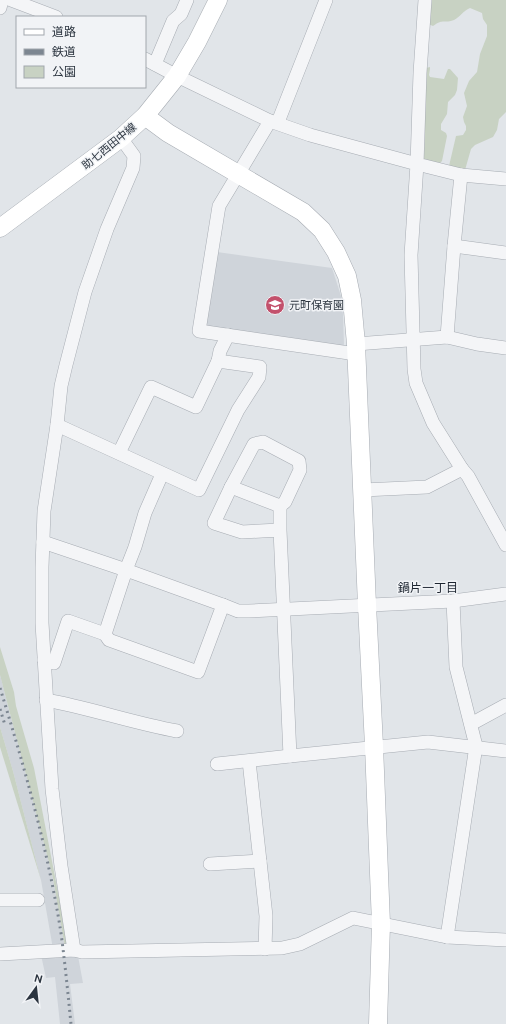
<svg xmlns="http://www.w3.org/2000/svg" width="506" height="1024" font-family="Ubuntu,'Noto Sans JP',sans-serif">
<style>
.built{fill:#cfd4da}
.green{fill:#c8d2c3}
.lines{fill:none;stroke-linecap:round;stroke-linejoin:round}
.street-casing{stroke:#a7acb3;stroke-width:14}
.secondary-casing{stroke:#a7acb3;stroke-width:19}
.street{stroke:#f4f5f7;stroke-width:13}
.secondary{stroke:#fff;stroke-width:18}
.rail{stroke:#7c8691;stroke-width:3;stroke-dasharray:2 4;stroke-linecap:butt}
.labels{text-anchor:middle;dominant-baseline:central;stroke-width:3;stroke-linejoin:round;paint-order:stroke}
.street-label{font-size:11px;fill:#2b343f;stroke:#f1f3f6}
.poi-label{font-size:11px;fill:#2b343f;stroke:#f1f3f6;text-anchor:start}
.neighbourhood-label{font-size:12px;fill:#1d2530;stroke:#f1f3f6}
</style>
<rect width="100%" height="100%" fill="#e1e5e9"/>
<g class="built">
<polygon points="217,252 332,268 341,296 343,315 344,345 340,349 203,329"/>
<polygon points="0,675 53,878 65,948 53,949 41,880 13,771 0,727"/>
<polygon points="41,955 78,956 83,983 70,984 75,1024 60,1024 55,977 46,978"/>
</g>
<g class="green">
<path d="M432 0H506V112L499 119 497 130 493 137 475 145 471 149 465 170 449 166 456 136 463 135 466 130V126L464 122 463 117 467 106 464 93 469 81 477 72 480 54 487 36V25L483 19 482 13 470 8C463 11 460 17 454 20 444 24 444 18 433 26L428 24Z"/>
<polygon points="430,67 430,69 429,75 430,77 444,79 448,69 450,69 458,78 457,90 455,95 448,102 447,114 441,124 441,130 446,133 447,136 442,161 440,163 424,160 426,68"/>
<polygon points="0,647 14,692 16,706 34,768 68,944 65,948 53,878 0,675"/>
<polygon points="0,727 13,771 41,880 0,747"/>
</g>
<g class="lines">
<g class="street-casing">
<g id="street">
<polyline points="11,0 56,17"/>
<polyline points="425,0 420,73 417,164 461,175 506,179"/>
<polyline points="0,8 2,0"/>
<polyline points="145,59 177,76 270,121 310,135 417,164 411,255 414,369 416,383 433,423 462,469 468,476 506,545"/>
<polyline points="155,64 173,21 181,14 187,0"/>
<polyline points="270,121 219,206 199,331 356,354"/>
<polyline points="278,122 326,0"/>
<polyline points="454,246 461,175"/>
<polyline points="447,337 454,246 506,253"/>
<polyline points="356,344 447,337 477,344 506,348"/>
<polyline points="218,361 220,351 228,335"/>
<polyline points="57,425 199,490 238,410 259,377 260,367 218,361 196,407 151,387 119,453"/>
<polyline points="231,487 254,444 263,442 299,461 300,470 285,502 280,506"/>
<polyline points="363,490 427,487 462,469"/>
<polyline points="280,530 242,532 214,523 231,487 280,506 280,530 290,756 428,742 506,751"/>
<polyline points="43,542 126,570 105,634 109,640 198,672 223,605 126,570 135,547 145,513 162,474"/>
<polyline points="223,605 238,611 249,611 453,601 506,594"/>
<polyline points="44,660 54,663 68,621 105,634"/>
<path d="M46 700C90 708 133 723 177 731"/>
<polyline points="471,724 506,705"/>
<polyline points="249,761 266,916 265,949"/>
<polyline points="217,764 290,756"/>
<polyline points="210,864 260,861"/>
<polyline points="0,900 38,900"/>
<polyline points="447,937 476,746 456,667 453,601"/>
<polyline points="74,950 61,866 52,789 42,623 42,567 44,511 57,425 61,386 66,365 85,292 107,229 133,168 134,156 121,138"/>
<polyline points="0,954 74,950 82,952 282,948 300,944 353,918 447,937 506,940"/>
</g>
</g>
<g class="secondary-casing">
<g id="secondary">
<polyline points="145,116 168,133 303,212 322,230 336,252 347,276 352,300 356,344 367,605 374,746 381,924 378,1024"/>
<polyline points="0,228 121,138 145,116 177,76 197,42 218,0"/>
</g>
</g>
<use href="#street" class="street"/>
<use href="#secondary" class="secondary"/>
<g class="rail">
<path d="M0 688C25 769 48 850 61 933 65 963 68 994 71 1024"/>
<polyline points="0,709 5,725"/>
</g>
</g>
<defs>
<g id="school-disc" transform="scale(1)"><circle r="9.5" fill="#c3516c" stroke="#f1f3f6"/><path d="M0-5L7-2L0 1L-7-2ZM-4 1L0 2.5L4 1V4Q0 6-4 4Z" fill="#fff"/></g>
</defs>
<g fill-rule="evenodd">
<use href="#school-disc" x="275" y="305"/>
</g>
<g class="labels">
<g class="street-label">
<text transform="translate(109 146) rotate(-39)">助七西田中線</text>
</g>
<g class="poi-label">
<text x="289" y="305">元町保育園</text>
</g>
<g class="neighbourhood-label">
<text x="428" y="587">鍋片一丁目</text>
</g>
</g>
<rect x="16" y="16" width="130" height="72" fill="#f1f3f6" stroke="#a2a7ad"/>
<rect x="24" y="29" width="20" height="6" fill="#ffffff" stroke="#a2a7ad"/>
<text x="52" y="36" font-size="12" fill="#2b343f">道路</text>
<rect x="24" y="49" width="20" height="6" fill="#7c8691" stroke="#a2a7ad"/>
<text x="52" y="56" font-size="12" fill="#2b343f">鉄道</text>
<rect x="24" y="66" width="20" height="12" fill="#c8d2c3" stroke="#a2a7ad"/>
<text x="52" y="76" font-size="12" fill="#2b343f">公園</text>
<g transform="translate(36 988) rotate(15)" stroke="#f1f3f6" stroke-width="3" paint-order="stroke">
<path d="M0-3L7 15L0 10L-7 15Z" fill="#2b343f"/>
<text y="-6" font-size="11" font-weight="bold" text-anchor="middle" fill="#2b343f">N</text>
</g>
</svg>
